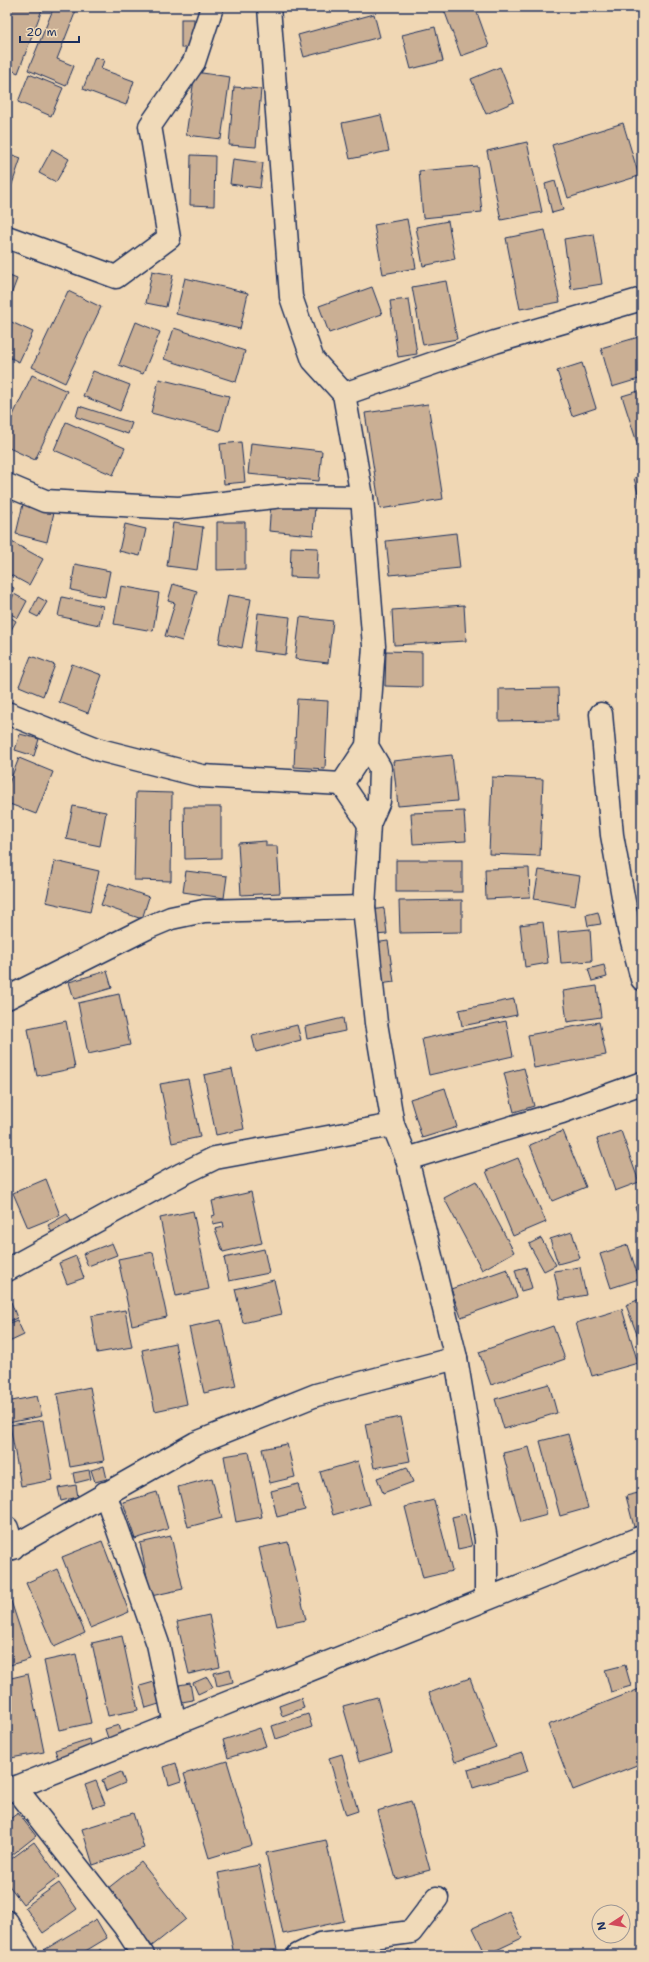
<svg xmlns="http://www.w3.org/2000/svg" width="649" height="1962" font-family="'Shantell Sans',sans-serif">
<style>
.building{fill:#caaf94;stroke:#1b2f5e}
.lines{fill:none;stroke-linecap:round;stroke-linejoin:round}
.minor-casing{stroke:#1b2f5e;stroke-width:25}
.minor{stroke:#f0dab9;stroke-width:22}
</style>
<rect width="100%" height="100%" fill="#f0d7b4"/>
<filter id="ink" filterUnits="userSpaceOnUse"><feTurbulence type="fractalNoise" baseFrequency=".025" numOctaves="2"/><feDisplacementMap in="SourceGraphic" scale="8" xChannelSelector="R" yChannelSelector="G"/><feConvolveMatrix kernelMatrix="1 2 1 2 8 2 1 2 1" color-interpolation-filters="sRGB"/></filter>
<g filter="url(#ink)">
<g class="building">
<polygon points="7,7 43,7 18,73 7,68"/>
<polygon points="54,7 77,8 57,59 74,66 66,86 28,70"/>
<polygon points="443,7 475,7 489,46 461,56"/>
<polygon points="374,14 380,37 304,57 298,35"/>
<rect x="181" y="19" width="13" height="29"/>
<polygon points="435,27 443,61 411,69 402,35"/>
<polygon points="95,57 104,60 101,69 134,81 126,105 83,89"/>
<polygon points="500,67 514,102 486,114 471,79"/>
<polygon points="195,72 230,77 221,139 186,135"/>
<polygon points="29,74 63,88 51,116 18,102"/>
<polygon points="234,87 261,89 256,147 229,145"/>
<polygon points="381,115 389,151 350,159 342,123"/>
<polygon points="623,123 639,176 568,198 552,145"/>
<polygon points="527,142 542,212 501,220 487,151"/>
<polygon points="52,149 69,159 56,182 39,173"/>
<polygon points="7,153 21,158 9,193 7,193"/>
<polygon points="191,155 215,156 214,206 190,205"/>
<polygon points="233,159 263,163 260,188 230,184"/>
<polygon points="477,166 482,212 423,218 419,171"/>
<polygon points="555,181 563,210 552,213 545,184"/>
<polygon points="407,219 416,268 383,274 374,225"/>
<polygon points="448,221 455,259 423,266 416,227"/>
<polygon points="545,230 560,302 520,309 506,238"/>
<polygon points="594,234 602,284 571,289 564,239"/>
<polygon points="152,271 173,275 166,307 146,303"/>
<polygon points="7,275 17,279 8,303 7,302"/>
<polygon points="185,278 248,293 240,329 176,314"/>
<polygon points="446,281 457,339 423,345 412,287"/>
<polygon points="372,287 382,314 329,333 319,306"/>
<polygon points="68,291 101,307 65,383 32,367"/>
<polygon points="409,299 417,354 398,357 390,301"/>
<polygon points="7,320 33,332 19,362 7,356"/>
<polygon points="136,322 160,332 143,374 119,365"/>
<polygon points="174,328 245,351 236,382 164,359"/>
<polygon points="642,336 642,378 612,387 601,348"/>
<polygon points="582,363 596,408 572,416 557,371"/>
<polygon points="93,371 130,385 120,411 83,396"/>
<polygon points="32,375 67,391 35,460 7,447 7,428"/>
<polygon points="159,379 229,396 220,431 151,413"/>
<polygon points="642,390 642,452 640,452 622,396"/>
<polygon points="428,404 443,499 380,509 365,413"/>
<polygon points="79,406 132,423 128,434 76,417"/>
<polygon points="66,422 125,448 113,475 54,450"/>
<polygon points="241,442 245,482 224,484 220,444"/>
<polygon points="251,443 322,451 319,481 248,474"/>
<polygon points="642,476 642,508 634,478"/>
<polygon points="24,500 55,508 47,542 16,534"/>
<polygon points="271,502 315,506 313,535 269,531"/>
<polygon points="7,508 13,511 7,524"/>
<polygon points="217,522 245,522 245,569 217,570"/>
<polygon points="173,523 203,527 197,570 167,566"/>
<polygon points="125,524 146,529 140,556 119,551"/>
<polygon points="456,533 460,568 390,575 386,541"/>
<polygon points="8,540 43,559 29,585 7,573"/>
<polygon points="291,547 318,548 317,578 290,577"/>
<polygon points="75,564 110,571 105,597 71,590"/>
<polygon points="7,584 14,588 7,602"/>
<polygon points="173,584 197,591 182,641 165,636 175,603 168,601"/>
<polygon points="121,586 159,593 153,631 114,624"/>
<polygon points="14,594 27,601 18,618 7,612 7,608"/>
<polygon points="228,595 251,599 242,648 219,643"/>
<polygon points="38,597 47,602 38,617 30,613"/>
<polygon points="62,597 103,606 99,625 58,616"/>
<polygon points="464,605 466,641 394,645 392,610"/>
<polygon points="258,613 290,617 286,655 254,651"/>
<polygon points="7,615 16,621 7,637"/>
<polygon points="300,617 333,621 328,663 295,659"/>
<polygon points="386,651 422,652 422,687 385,686"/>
<polygon points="31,656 55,665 43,696 19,686"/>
<polygon points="72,664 102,675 88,713 59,702"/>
<polygon points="558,688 559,720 499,721 499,689"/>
<polygon points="297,699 328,701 325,769 294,767"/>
<polygon points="20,734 39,739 34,756 15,750"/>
<polygon points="452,755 457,801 398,806 393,761"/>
<polygon points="19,758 53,772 36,814 7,803 7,788"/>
<polygon points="492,777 543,779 540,856 489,854"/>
<polygon points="136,792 172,793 171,881 134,880"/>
<polygon points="73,806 106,812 100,846 66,839"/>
<polygon points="184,807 221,807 221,858 185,859"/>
<polygon points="464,811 466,841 413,844 411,813"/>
<polygon points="266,841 266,846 277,846 280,893 241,895 238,843"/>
<rect x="396" y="860" width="66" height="32"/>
<polygon points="55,861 99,871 90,912 46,902"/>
<polygon points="529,868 530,897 486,899 485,869"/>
<polygon points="539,870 580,876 575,906 534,899"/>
<polygon points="186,871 227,876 224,898 183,892"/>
<polygon points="109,883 149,897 142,919 101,905"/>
<polygon points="462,900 462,932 400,933 399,901"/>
<polygon points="384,908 387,934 375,935 372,910"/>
<polygon points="598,912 601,924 588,926 586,915"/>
<polygon points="543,922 548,963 525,967 520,925"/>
<polygon points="590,929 592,961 561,963 558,932"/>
<polygon points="388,941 394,982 380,984 374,943"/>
<polygon points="604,965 607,977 592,981 588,969"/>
<polygon points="107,971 112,988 74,999 69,982"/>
<polygon points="597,986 601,1017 567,1022 563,991"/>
<polygon points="119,994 130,1045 88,1054 78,1003"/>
<polygon points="514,999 517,1015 462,1026 459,1010"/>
<polygon points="343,1018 345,1031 307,1039 305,1027"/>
<polygon points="66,1021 75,1068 37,1076 28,1029"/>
<polygon points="506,1021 513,1056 429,1075 422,1039"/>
<polygon points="599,1022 606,1055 534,1068 528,1035"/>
<polygon points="297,1025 301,1040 256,1052 252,1036"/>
<polygon points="524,1068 534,1106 514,1112 504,1073"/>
<polygon points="232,1069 244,1129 216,1135 204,1075"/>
<polygon points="188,1079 200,1137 172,1143 160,1084"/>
<polygon points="445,1088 457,1127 422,1138 410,1099"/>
<polygon points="563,1131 586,1187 552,1201 530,1145"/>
<polygon points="621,1131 639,1182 615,1191 597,1139"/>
<polygon points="518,1158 546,1222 513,1236 486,1171"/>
<polygon points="46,1179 60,1215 28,1228 13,1193"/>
<polygon points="476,1181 514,1252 482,1270 444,1198"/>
<polygon points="251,1192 262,1243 223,1252 215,1229 224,1227 223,1222 213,1224 212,1216 215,1215 212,1201"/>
<polygon points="642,1205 642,1225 635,1207"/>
<polygon points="193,1211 209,1289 176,1296 160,1218"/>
<polygon points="67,1214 73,1225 54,1236 48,1225"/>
<polygon points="572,1232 580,1258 558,1264 550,1239"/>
<polygon points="541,1238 556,1265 544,1271 529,1244"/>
<polygon points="112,1243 117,1255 88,1266 83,1254"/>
<polygon points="628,1245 639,1279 611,1288 600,1254"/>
<polygon points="264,1249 269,1273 229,1281 224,1258"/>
<polygon points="153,1252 167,1317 132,1325 118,1259"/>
<polygon points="76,1256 84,1278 67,1284 59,1263"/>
<polygon points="526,1267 532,1288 521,1291 515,1270"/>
<polygon points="580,1267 586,1295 560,1300 554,1271"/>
<polygon points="507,1269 517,1297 461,1317 451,1289"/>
<polygon points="274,1280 282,1314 243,1323 235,1289"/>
<polygon points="642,1298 642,1335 638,1337 626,1305"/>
<polygon points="11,1302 17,1318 7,1322 7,1304"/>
<polygon points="622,1309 638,1363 592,1376 576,1323"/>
<polygon points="125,1310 132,1347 97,1353 91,1316"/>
<polygon points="17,1320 24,1335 7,1343 7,1324"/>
<polygon points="221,1320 236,1386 204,1393 189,1327"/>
<polygon points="553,1326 565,1359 491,1385 479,1352"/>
<polygon points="175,1343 187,1404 155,1411 142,1350"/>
<polygon points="549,1384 557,1413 504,1429 495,1399"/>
<polygon points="90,1387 104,1461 70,1467 57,1394"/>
<polygon points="37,1396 42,1416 8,1423 7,1402"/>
<polygon points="401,1417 410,1461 374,1468 365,1424"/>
<polygon points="43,1420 53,1480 21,1486 10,1425"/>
<polygon points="568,1434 588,1508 560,1516 540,1441"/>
<polygon points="287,1444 295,1477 270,1483 262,1449"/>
<polygon points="529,1447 547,1515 521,1522 503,1453"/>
<polygon points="249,1452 262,1517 236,1522 224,1456"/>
<polygon points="358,1461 370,1504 333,1515 320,1472"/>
<polygon points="104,1466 107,1479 95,1482 91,1470"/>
<polygon points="407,1467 413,1482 383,1493 377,1478"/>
<polygon points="89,1470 91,1479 75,1483 73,1473"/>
<polygon points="212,1478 222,1518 188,1527 178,1487"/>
<polygon points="298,1484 305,1510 277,1517 271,1491"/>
<polygon points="76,1485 78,1497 61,1501 58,1488"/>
<polygon points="157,1492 168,1529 135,1539 123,1502"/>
<polygon points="642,1492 642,1525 634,1527 626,1496"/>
<polygon points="434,1500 452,1571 423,1578 405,1507"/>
<polygon points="465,1514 472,1546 458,1549 452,1517"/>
<polygon points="171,1536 183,1589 151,1596 140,1543"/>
<polygon points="102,1541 129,1612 90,1628 62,1557"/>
<polygon points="288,1542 306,1620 277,1626 259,1548"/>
<polygon points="57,1569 85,1633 54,1647 26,1583"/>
<polygon points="7,1589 30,1659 7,1666"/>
<polygon points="209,1615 220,1667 189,1674 177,1622"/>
<polygon points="122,1636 138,1710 108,1716 92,1643"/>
<polygon points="76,1654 91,1723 59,1730 44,1661"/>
<polygon points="625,1665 631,1686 611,1692 605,1670"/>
<polygon points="230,1669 233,1682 217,1686 214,1673"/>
<polygon points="28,1674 44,1752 11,1758 7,1737 7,1679"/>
<polygon points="207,1677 213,1687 198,1694 193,1683"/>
<polygon points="470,1678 496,1747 455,1762 429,1693"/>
<polygon points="154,1682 159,1704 146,1708 140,1686"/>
<polygon points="190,1683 193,1700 182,1702 179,1685"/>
<polygon points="642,1688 642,1763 573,1790 548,1725"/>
<polygon points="377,1697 392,1752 359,1762 343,1706"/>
<polygon points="301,1698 304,1708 282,1716 279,1706"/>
<polygon points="308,1714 312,1727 276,1739 272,1726"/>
<polygon points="119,1725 122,1735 108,1738 105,1729"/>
<polygon points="260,1728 266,1746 228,1758 223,1740"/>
<polygon points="89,1739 92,1752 59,1762 55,1750"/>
<polygon points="522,1753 528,1771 473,1788 468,1770"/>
<polygon points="342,1754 358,1811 346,1815 329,1758"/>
<polygon points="227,1761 252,1845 209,1858 184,1774"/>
<polygon points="176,1763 181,1781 169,1785 164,1767"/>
<polygon points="121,1772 125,1783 106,1791 102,1780"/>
<polygon points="96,1781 105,1804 93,1808 85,1785"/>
<polygon points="411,1801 430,1870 396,1879 377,1811"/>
<polygon points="18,1813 36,1836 7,1859 7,1821"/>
<polygon points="133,1813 144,1848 93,1865 82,1829"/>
<polygon points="326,1840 344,1921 283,1934 266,1853"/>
<polygon points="34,1842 59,1877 23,1904 7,1883 7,1862"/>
<polygon points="141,1862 186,1919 152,1946 107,1889"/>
<polygon points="259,1865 277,1950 251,1955 234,1955 218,1873"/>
<polygon points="59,1883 77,1909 43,1933 25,1907"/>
<polygon points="509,1911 522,1938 486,1955 473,1928"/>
<polygon points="96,1919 107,1938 79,1955 47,1955 44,1950"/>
<polygon points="101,1949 105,1955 91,1955"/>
<polygon points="409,1949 414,1955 401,1955"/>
</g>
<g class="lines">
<g class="minor-casing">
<g id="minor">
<polyline points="269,7 291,297 313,360 344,394 362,497 374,646 367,746 380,768 379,801 369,824 364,907 376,1023 393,1125 407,1159 456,1358 486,1540 486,1598"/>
<polyline points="7,237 116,277 169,238 150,126 194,62 212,7"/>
<polyline points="344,394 495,342 642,299"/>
<polyline points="7,485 45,501 179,508 283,496 362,497"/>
<polyline points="7,713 100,750 202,776 342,784"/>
<polyline points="601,714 612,835 629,930 642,979"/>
<polyline points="367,746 342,784 369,824"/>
<polyline points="7,998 147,928 171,918 204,911 364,907"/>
<polyline points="407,1159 562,1112 642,1083"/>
<polyline points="7,1270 182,1174 215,1158 393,1125"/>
<polyline points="105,1493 158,1644 175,1724"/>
<polyline points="7,1528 13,1548"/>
<polyline points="7,1550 196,1443 316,1395 456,1358"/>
<polyline points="15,1787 124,1926 143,1955"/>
<polyline points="7,1791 642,1537"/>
<polyline points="7,1922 27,1955"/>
<polyline points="298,1955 320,1944 411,1932 437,1898"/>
</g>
</g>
<use href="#minor" class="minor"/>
</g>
</g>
<rect width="649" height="1962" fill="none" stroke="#f0dab9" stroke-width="24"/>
<rect x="12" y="12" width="625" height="1938" fill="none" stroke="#1b2f5e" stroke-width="1.5" filter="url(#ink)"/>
<g transform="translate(611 1924) rotate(258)"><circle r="19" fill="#f0dab9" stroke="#9b9695"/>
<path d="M0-3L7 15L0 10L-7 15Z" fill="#d1495b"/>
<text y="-6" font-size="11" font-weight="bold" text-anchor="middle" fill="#1b2f5e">N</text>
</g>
<path d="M20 36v6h59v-6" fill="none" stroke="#1b2f5e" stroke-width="2"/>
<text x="26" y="36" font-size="12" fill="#1b2f5e" stroke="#f0dab9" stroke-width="3" paint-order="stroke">20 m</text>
</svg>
